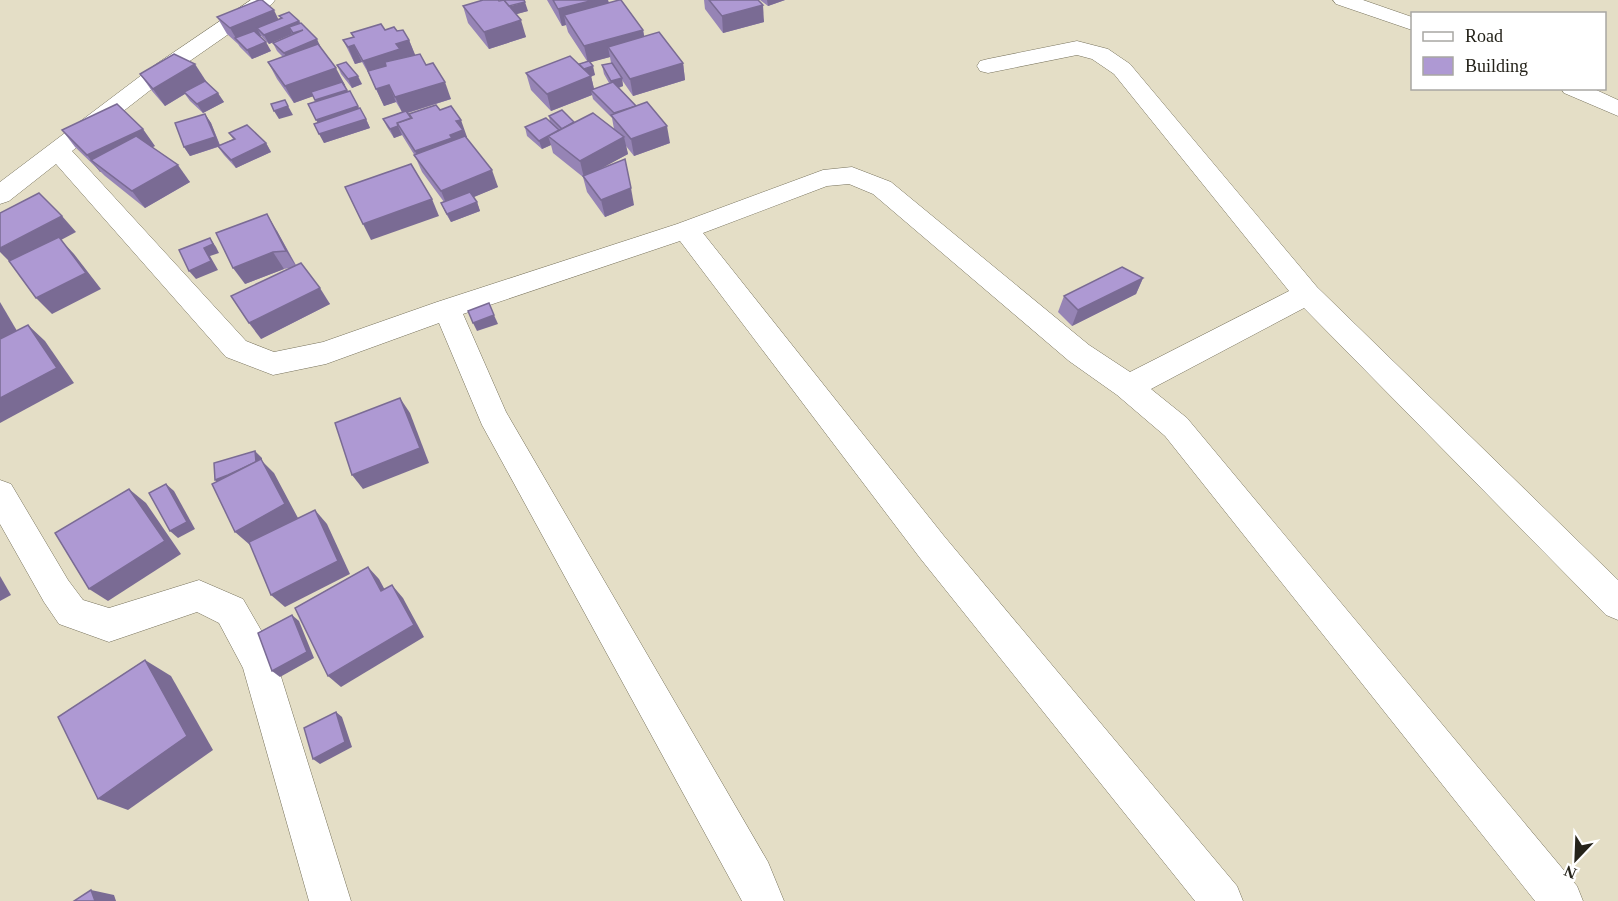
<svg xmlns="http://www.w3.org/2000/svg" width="1618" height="901" font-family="Georgia,serif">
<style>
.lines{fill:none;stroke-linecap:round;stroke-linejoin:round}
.street-casing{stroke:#76715b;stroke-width:1}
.street{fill:#fff;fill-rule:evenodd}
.wall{fill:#9684b5;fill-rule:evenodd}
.shaded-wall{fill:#7a6b94}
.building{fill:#ae99d3;stroke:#7a6b94;stroke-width:1.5}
</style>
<rect width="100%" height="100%" fill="#e4dec6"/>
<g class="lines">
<g class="street-casing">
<g id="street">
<polygon points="251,0 275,0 272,4 171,74 72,151 246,341 274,352 323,342 437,302 677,224 823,170 852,167 891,182 1089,345 1130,372 1289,291 1114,74 1092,59 1077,55 988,73 980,71 977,66 980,61 988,59 1077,41 1108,49 1130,64 1317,287 1618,580 1618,620 1606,615 1304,308 1151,389 1187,418 1577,886 1583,901 1535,901 1165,436 1117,395 1069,361 873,194 849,184 827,186 703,233 944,536 1237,886 1243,901 1195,901 920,558 680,241 463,314 506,412 768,862 784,901 742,901 482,425 439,323 326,364 273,375 226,357 56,164 9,201 0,204 0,182 155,65"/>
<polygon points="1333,0 1363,0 1412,17 1412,30 1336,4"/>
<polygon points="1561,88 1592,88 1618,100 1618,116 1564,93"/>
<polygon points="0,480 11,484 68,580 83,600 109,608 199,580 243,599 273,651 351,901 309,901 243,668 219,623 197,612 109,642 59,624 44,602 0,524"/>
</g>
</g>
<use href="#street" class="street"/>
</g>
<g class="wall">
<path d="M547 0H608L609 3 643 30 644 36 683 63 685 80 633 96 622 80 623 86 619 88 670 143 634 156 626 146 628 154 599 169 634 205 605 217 587 192 583 177 553 153 551 145 542 149 527 136 525 127 550 122 549 116 574 122 614 129 612 118 593 99 592 95 551 111 531 90 526 73 579 64 587 61 568 32 566 25 562 26ZM610 57 611 63 602 65 604 74 609 83 594 89 591 76 595 75 590 62Z"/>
<polygon points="704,0 758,0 764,22 723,33 705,9"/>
<polygon points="760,0 785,0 768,6"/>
<polygon points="463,6 528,11 516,14 526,37 489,49 468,23"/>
<polygon points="279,16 299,21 321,48 345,85 347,91 366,119 370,128 324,143 318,122 316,102 313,96 294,103 277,79 268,62 283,57 277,51 273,43 292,34 269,44 261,36 260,36 271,51 252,59 240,47 238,44 227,34 217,17 278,19 281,19"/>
<polygon points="385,30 397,31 409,40 415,55 426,65 451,99 408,113 410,117 440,110 467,137 466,137 498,187 473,197 477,202 480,211 451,222 445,212 441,203 444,202 422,172 415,156 402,135 394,138 387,127 383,119 402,112 396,102 384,106 370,76 362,62 355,64 343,40 353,37 351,33"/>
<polygon points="337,65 362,84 352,88 341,74"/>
<polygon points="140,74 206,81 224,102 203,113 190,101 185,94 165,106 152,91"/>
<polygon points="205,114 211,123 220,145 233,139 229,133 266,143 271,152 236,168 224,155 218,147 190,156 184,147"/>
<polygon points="62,130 155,146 152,147 190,182 145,208 105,176 75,147"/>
<polygon points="277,231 296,265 330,304 261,339 289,268 284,269 245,284"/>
<polygon points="1143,278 1136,294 1072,326 1058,312 1064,296"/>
</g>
<g class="shaded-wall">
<polygon points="594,0 608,0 611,13 564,15 566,25 562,26 558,9"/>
<polygon points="767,0 785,0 768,6"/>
<polygon points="525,2 528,11 510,16 507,7"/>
<polygon points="763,5 764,22 723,33 722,16"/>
<polygon points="274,10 282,27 257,28 261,36 241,44 237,40 230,28"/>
<polygon points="521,20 526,37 489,49 484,32"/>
<polygon points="299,21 303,30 298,41 293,33 289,27 292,34 269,44 264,35"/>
<polygon points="643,30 646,47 608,47 610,57 588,63 584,46"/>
<polygon points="317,39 321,48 289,62 284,53"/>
<polygon points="409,40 416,57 371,78 363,61 396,44"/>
<polygon points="266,42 271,51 252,59 247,50"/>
<polygon points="354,45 362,62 355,64 348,47"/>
<polygon points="683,63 685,80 633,96 630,79"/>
<polygon points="195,64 206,81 165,106 153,89"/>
<polygon points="593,66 595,75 584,79 582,70"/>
<polygon points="336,68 345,85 294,103 285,86"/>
<polygon points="358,76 362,84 352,88 348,79"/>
<polygon points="591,76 595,93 591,90 592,95 551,111 547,94"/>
<polygon points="622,78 623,86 613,89 611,81"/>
<polygon points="445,82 451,99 403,114 395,97"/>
<polygon points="389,85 396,102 384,106 376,89"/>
<polygon points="347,90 351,99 320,109 315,100"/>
<polygon points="218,93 224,102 203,113 197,104"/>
<polygon points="288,106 293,115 279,119 274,111"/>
<polygon points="358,106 362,115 321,128 316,120"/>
<polygon points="205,114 211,123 220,146 190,156 184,147"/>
<polygon points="366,119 370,128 324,143 319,134"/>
<polygon points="461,120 467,137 421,164 415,151 450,135 456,121"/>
<polygon points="398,126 402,135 394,138 390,129"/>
<polygon points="667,126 670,143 634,156 631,139"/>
<polygon points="143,129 155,146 105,170 91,160 101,172 100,172 87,155"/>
<polygon points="548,136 551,145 542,149 539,141"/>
<polygon points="624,137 628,154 584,178 580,161"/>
<polygon points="266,143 271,152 236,168 231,160"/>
<polygon points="178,165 190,182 145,208 132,191"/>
<polygon points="492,170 498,187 448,208 441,191"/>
<polygon points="631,188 634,205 605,217 601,200"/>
<polygon points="432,199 439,216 371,240 363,224"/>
<polygon points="477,202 480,211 451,222 447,214"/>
<polygon points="267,214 277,231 297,268 286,251"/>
<polygon points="62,216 76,232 61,240 74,254 101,289 52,314 36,298 14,266 0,252 0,248"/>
<polygon points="210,238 216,247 219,253 210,256 218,270 196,279 189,271"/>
<polygon points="273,252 284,269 245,284 233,268"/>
<polygon points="1143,278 1136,294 1072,326 1078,310"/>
<polygon points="320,288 330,304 261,339 249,323"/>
<polygon points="0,302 20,336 0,345"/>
<polygon points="494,315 498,324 477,331 473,323"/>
<polygon points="28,325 45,341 74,383 0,423 0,398"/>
<polygon points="400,398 410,413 429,463 363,489 352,475"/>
<polygon points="255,451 262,458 262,461 274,473 298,518 250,545 235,532 222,487 215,480"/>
<polygon points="166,484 174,491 195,529 178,538 170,531"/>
<polygon points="129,489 146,503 181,554 108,601 89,589"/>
<polygon points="315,510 327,524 350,574 285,607 271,595"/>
<polygon points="368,567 379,579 392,603 381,591"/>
<polygon points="0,576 11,595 0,601"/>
<polygon points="392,585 403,598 424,637 341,687 328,676"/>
<polygon points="292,615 299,621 314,658 280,677 272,671"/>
<polygon points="145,660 171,676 213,750 128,810 98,799"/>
<polygon points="336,712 342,717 352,747 320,764 313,759"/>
<polygon points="91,890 114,895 116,901 95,901"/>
</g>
<g class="building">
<polygon points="259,0 262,0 274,10 230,28 217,17"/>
<polygon points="483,0 498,0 499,1 504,0 521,20 484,32 463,6"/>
<polygon points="504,0 524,0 525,2 509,6"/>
<polygon points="553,0 594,0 558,9"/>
<polygon points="619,0 621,0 643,30 584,46 564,15"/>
<polygon points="709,0 758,0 763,5 722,16"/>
<polygon points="289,12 299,21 264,35 257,28 282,18 279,16"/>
<polygon points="301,23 317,39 284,53 273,43 303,30 293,33 289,27"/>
<polygon points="381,24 385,30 394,27 397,31 403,30 409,40 396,44 400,49 363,61 354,45 348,47 343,40 354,37 351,33"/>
<polygon points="254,31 266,42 247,50 235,38"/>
<polygon points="659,32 683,63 630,79 608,47"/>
<polygon points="318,44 336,68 285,86 268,62"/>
<polygon points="174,54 195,64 153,89 140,74"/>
<polygon points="420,54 426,65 433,63 445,82 395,97 389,85 376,89 368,71 386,66 385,62"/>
<polygon points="570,56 591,76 547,94 526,73"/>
<polygon points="589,61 593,66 584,69 579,64"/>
<polygon points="346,62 358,76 348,79 337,65"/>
<polygon points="612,63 622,78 611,81 602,65"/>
<polygon points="205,81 218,93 197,104 184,92"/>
<polygon points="342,82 347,90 315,100 311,92"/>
<polygon points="613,82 636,106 614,113 591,90"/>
<polygon points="350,91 358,106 316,120 308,104"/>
<polygon points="285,100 288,106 274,111 271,104"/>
<polygon points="647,102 667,126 631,139 611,115"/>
<polygon points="117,104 143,129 87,155 62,130"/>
<polygon points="436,105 440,110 451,106 461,120 456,121 463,130 450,135 452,138 415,151 397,123 412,118 409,114"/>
<polygon points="360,108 366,119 319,134 314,124"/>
<polygon points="562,110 574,122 562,129 549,116"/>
<polygon points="406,111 411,118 397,123 398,126 390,129 383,119"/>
<polygon points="593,113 624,137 580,161 548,136"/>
<polygon points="205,114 215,137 184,147 175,123"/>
<polygon points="546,118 559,130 539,141 525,127"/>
<polygon points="247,125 266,143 231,160 218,146 235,139 229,133"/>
<polygon points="136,136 178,165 132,191 91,160"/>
<polygon points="465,136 492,170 441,191 414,155"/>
<polygon points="625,159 631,188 601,200 583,176"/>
<polygon points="411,164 432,199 363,224 345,187"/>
<polygon points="470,192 477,202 447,214 441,203"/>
<polygon points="39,193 62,216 0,248 0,213"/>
<polygon points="267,214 286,251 273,252 233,268 216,233"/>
<polygon points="59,237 86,273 36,298 9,261"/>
<polygon points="210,238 213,244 204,248 211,261 189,271 179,250"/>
<polygon points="301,263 320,288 249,323 231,296"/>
<polygon points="1122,267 1143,278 1078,310 1064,296"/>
<polygon points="489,303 494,315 473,323 468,311"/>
<polygon points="28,325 57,368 0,398 0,339"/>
<polygon points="400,398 420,448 352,475 335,423"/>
<polygon points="255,451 256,462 228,475 215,480 214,463"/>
<polygon points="261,459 285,504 235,532 212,484"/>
<polygon points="166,484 187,522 170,531 149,493"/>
<polygon points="129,489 165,541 89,589 55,533"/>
<polygon points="315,510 338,561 271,595 249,542"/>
<polygon points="368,567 381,591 392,585 414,625 328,676 295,608"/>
<polygon points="292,615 307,652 272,671 258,633"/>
<polygon points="145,660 187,736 98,799 58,717"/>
<polygon points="336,712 345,742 313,759 304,728"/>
<polygon points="91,890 95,901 74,901"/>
</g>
<rect x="1411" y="12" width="195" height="78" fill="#ffffff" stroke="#a8a7a3" stroke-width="1.5"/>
<rect x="1423" y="32" width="30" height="9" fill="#ffffff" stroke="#a8a7a3" stroke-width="1.5"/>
<text x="1465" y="42" font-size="18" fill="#25231a">Road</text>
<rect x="1423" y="57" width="30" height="18" fill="#ae99d3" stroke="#a8a7a3" stroke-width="1.5"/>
<text x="1465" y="72" font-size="18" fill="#25231a">Building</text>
<g transform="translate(1576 859) rotate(203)" stroke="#ffffff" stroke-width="4.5" paint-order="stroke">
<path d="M0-4.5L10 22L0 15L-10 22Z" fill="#25231a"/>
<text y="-9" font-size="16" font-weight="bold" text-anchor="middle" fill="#25231a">N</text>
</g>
</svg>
